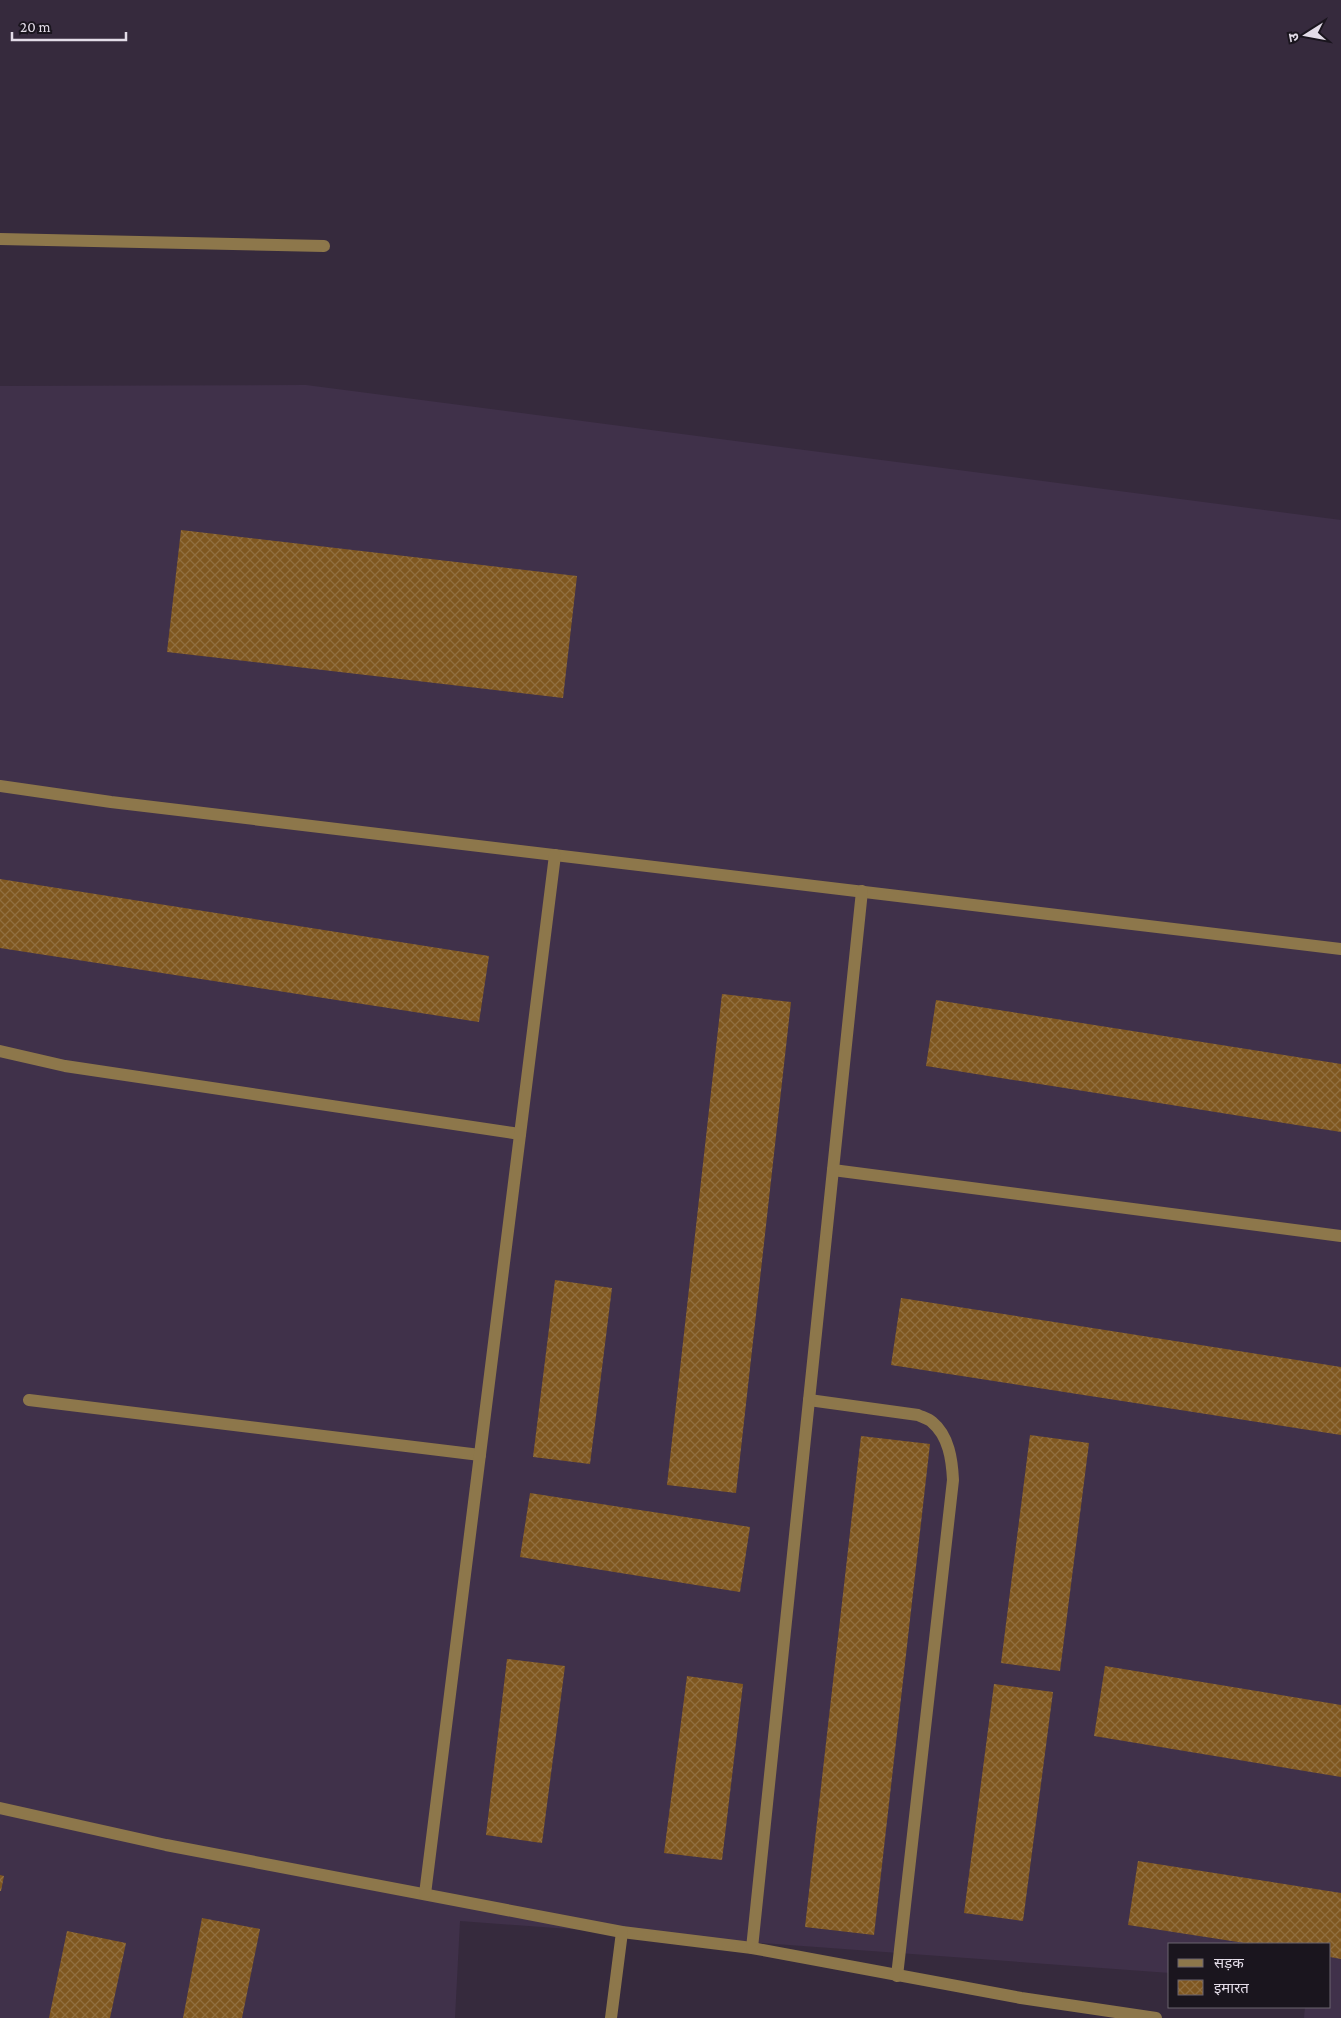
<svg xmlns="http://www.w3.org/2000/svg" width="1341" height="2018" font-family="'Crimson Pro','Noto Sans Devanagari',serif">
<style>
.built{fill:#40314a}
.building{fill:url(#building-cross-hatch)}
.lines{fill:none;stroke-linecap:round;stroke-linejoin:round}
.minor{stroke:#8d774b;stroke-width:12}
</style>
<defs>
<pattern id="building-cross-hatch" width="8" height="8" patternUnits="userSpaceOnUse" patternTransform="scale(1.25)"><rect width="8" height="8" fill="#7f5720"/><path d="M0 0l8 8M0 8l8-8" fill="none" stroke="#916f40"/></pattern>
</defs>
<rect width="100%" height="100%" fill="#362a3d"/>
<polygon class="built" points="306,385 1341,520 1341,2018 1304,2018 1305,2007 1330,2007 1330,1944 1170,1944 1170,1973 460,1921 455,2018 0,2018 0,386"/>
<g class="building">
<polygon points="181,530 577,576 563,698 167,652"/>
<polygon points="0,879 489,956 479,1022 0,948"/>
<polygon points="722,994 791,1002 736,1493 667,1485"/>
<polygon points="936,1000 1341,1064 1341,1132 926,1066"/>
<polygon points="555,1280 612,1288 590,1464 533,1457"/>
<polygon points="901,1298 1341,1367 1341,1435 891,1365"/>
<polygon points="1030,1435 1089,1443 1060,1671 1001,1663"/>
<polygon points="861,1436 930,1444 874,1935 805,1927"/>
<polygon points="530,1493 750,1527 740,1592 520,1557"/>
<polygon points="507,1659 565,1666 542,1843 486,1835"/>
<polygon points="1105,1666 1341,1705 1341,1777 1094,1736"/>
<polygon points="687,1676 743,1684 722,1860 664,1853"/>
<polygon points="994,1684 1053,1692 1023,1921 964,1913"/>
<polygon points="1138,1861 1341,1893 1341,1959 1330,1957 1330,1944 1251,1944 1128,1925"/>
<polygon points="0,1875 4,1876 1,1891 0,1891"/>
<polygon points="202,1918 260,1929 242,2018 183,2018"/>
<polygon points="67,1931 126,1943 110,2018 49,2018"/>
</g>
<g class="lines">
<g class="minor">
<polyline points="0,239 324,246"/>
<polyline points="0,786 111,802 1341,949"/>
<polyline points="0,1051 65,1066 520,1134"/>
<polyline points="833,1170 1341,1236"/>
<polyline points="29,1400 480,1455"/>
<path d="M809 1400 918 1415C922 1417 929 1419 932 1422 949 1436 952 1460 953 1480L897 1976"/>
<polyline points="0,1808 166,1845 622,1932 752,1948 1021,1998 1156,2018"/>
<polyline points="425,1894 555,855"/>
<polyline points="752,1948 862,891"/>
<polyline points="611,2018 622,1932"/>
</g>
</g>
<rect x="1168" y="1943" width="162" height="65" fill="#1a151e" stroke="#6a656f"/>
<rect x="1178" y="1959" width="25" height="8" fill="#8d774b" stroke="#6a656f"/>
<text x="1214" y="1968" font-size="15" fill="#e3dce8">सड़क</text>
<rect x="1178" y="1980" width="25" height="15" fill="url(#building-cross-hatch)" stroke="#6a656f"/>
<text x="1214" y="1993" font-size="15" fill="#e3dce8">इमारत</text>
<g transform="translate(1306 35) rotate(259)" stroke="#1a151e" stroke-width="4" paint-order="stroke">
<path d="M0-4L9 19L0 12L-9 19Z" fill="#e3dce8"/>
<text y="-8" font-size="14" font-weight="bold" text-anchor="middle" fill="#e3dce8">उ</text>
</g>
<path d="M12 32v8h114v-8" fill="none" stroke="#e3dce8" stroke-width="2.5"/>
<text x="20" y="32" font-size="15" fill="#e3dce8" stroke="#1a151e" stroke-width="4" paint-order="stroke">20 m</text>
</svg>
